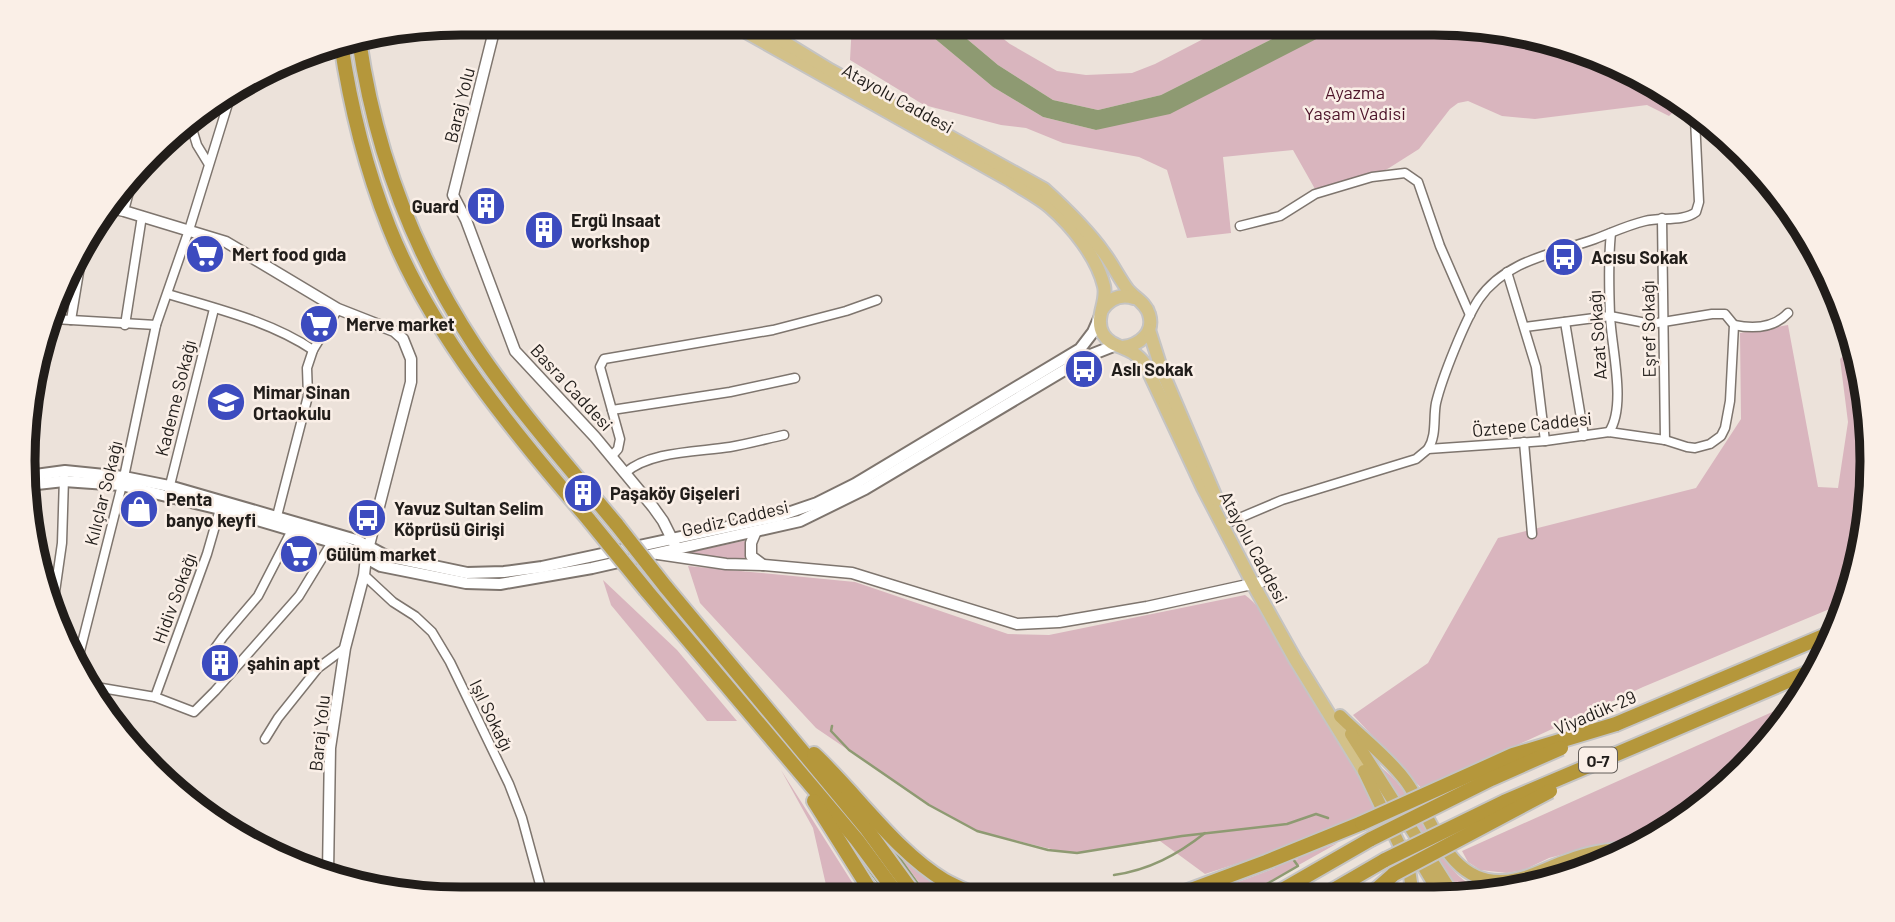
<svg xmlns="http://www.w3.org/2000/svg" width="1895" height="922" font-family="Barlow,sans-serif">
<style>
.green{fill:#d9b5be}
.water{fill:#8e9a72}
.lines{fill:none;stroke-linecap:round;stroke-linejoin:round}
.stream{stroke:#8e9a72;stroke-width:2.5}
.minor-casing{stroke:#7e756e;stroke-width:11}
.tertiary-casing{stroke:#7e756e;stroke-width:13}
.secondary-casing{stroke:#7e756e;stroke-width:14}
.primary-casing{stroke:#c5c4c3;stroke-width:16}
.trunk-casing{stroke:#c5c4c3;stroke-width:16}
.motorway-casing{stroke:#c5c4c3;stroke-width:18}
.minor{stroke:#fff;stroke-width:8}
.tertiary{stroke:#fff;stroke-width:10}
.secondary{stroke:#fff;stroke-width:10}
.primary{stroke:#d3c189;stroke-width:12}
.trunk{stroke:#c4ac62;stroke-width:12}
.motorway{stroke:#b5973b;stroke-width:14}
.motorway-bridge-casing{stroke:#c5c4c3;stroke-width:18;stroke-linecap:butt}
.motorway-bridge{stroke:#b5973b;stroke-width:14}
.labels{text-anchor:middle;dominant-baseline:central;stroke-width:5;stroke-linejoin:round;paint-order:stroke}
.shield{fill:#faefe7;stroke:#625c58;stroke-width:2}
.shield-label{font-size:16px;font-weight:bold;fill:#211d1a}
.park-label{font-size:18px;fill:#4d1429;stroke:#faefe7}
.street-label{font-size:18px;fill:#211d1a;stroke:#faefe7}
.poi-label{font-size:18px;font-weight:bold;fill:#211d1a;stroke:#faefe7;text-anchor:start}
.rim{fill:none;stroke:#211d1a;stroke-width:9}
</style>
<rect width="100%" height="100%" fill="#ece2da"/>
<g class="green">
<polygon points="852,23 916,23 993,87 1043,117 1096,130 1353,23 1434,23 1602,56 1665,99 1675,110 1669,116 1647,105 1535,119 1502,116 1468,101 1458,103 1450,109 1419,149 1389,168 1372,177 1315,189 1293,150 1223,157 1231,233 1187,238 1167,170 1139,157 1063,143 1026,128 1001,125 924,105 850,60"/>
<polygon points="948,23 983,23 1010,44 1057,71 1086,75 1132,73 1155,64 1234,23 1304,23 1161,95 1098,110 1053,100 998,65"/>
<polygon points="1788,325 1818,487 1838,488 1848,422 1840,359 1850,350 1872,461 1844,603 1643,687 1422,789 1353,715 1428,663 1498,538 1696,488 1741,419 1740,333"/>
<polygon points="748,540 746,556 753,563 677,555"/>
<path d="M688 566 855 582 1008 634 1049 635 1245 595C1267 611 1286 650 1301 675 1327 719 1354 762 1375 808L1316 838 1205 874 1160 841 1077 853 1059 851 977 831 929 805 816 728 700 603Z"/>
<polygon points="603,580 677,650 737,721 707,721 611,605"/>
<polygon points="1792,703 1760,745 1755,754 1700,809 1645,841 1606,843 1549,858 1524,870 1507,873 1480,870 1468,862 1462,851"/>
<path d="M1372 760C1380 767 1389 773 1396 781 1425 816 1444 891 1497 892 1504 892 1512 889 1518 888L1492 895 1461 896Z"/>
<polygon points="781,770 862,898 829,898 813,828"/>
<polygon points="1338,843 1243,896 1198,897 1275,868 1275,865 1298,859 1297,857"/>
<polygon points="896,851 914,868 960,897 930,898"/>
</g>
<polygon class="water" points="916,23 948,23 998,65 1053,100 1098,110 1161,95 1304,23 1353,23 1330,32 1170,114 1096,130 1043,117 993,87"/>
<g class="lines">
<g class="stream">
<polyline points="832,726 831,731 849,750 929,805 977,831 1048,850 1077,853 1182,836 1287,824 1316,814 1328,818"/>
<polyline points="891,846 928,898"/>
<polyline points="866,870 853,849 890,898"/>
<path d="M1114 875C1149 870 1177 855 1205 833"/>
<polyline points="1246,896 1298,866 1293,859"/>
<polyline points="953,897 954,896"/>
<polyline points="1193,897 1275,866"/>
</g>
<g class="minor-casing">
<g id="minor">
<polyline points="189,119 197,145 208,163"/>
<polyline points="124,211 132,180"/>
<polyline points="1662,218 1665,440"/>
<polyline points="1240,226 1280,216 1315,194 1372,177 1405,173 1418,182 1440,246 1470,315"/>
<polyline points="1507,272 1536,367 1545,441"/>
<path d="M168 294C217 309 270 321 313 350"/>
<polyline points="54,319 156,325"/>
<polyline points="71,320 82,254"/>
<polyline points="1565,322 1584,436"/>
<polyline points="125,325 142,216"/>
<path d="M1734 325C1753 329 1774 328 1788 313"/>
<polyline points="612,410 730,392 795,378"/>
<path d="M1609 432C1627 406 1611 346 1610 315 1609 288 1608 260 1611 233"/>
<polyline points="1524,442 1532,534"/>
<path d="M1428 449C1437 435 1433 418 1436 403 1442 378 1465 320 1479 299 1506 260 1553 254 1595 239 1611 233 1628 225 1645 221 1661 217 1683 222 1696 212L1699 202 1695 119"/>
<polyline points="611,457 618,449 620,439 600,367 604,359 773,330 846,311 877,300"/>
<path d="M625 473C650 451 698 452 730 447 748 444 766 439 784 435"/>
<polyline points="169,489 214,309"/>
<polyline points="277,516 308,396 307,368 313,350 338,309"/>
<polyline points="1230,522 1282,500 1416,459 1428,449 1545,441 1609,432 1665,440 1687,447 1695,448 1710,444 1721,436 1725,428 1730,401 1734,325 1725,314 1712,314 1651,324 1610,316 1525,327"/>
<polyline points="364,575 393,602 415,616 432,632 450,662 509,784 522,818 544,899"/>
<polyline points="53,606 62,543 64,478"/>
<polyline points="208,658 223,637 258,596 292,530"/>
<polyline points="76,667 124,477 156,325 189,230 231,94"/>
<polyline points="90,686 155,697 194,712 215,691 299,596 332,542"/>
<polyline points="155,697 207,554 220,509"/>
<polyline points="265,739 278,718 318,668 345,648"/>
</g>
</g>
<g class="tertiary-casing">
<g id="tertiary">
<polyline points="496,23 453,195 466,220 515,351 595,437 653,507 663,521 675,545"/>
<polyline points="106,207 124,211 226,242 338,309 394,331 403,339 411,359 411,382 366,557 364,575 345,648 330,748 328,873"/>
<polyline points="756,531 751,543 751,556 763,565"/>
<polyline points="658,554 726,564 764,565 852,573 1017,624 1059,622 1147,607 1261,582"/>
</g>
</g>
<g class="secondary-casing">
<g id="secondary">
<polyline points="28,476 65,471 124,477 169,486 356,540 386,556 467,573 504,572 542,567 779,516 817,503 855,484 1080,349 1093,332 1100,316"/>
<polyline points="28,485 64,481 121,485 220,509 332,542 352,550 381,566 466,583 500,584 592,568 800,521 865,489 1088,356 1116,345"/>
</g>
</g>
<g class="primary-casing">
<g id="primary">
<path d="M730 23 1009 180C1022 189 1038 197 1050 207 1072 226 1097 257 1104 286 1108 302 1094 318 1103 334 1113 350 1130 344 1145 364L1203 488 1253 584 1295 659 1364 771"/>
<path d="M753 23 830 70 1044 189C1066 209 1087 229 1104 253 1113 265 1119 278 1128 290 1135 298 1146 303 1149 314 1155 333 1139 345 1123 347"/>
<path d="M1102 310C1110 298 1121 294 1134 298"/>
<polyline points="1149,330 1162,371 1217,500"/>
</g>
</g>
<g class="trunk-casing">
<g id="trunk">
<path d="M1340 716C1361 737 1387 756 1405 780 1433 817 1446 884 1503 881 1528 880 1547 867 1569 860 1589 852 1611 849 1632 848"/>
<polyline points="1351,734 1454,896"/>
<polyline points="1364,771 1408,863 1413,896"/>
<polyline points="1416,854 1441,896"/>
</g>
</g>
<g class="motorway-casing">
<g id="motorway">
<path d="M359 40C375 151 413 252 475 346 517 409 569 467 617 525"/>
<path d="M341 43C350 104 366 169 389 227 431 334 515 433 589 520"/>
<polyline points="665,586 866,828 917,898"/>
<polyline points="646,590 857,840 900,898"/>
<polyline points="1616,724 1838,630"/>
<path d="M814 754C857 794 895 851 945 881 956 887 968 892 979 897"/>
<polyline points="814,801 875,898"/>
<polyline points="1272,896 1371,839"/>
<polyline points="1323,896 1385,860"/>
<polyline points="1369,896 1394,874"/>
<polyline points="1172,897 1266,862 1362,823"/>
</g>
</g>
<use href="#minor" class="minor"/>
<use href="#tertiary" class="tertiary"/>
<use href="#secondary" class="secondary"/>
<use href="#primary" class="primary"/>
<use href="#trunk" class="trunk"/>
<use href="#motorway" class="motorway"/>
<g class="motorway-bridge-casing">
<g id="motorway-bridge">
<polyline points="589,520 646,590"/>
<polyline points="617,525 665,586"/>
<polyline points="1362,823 1513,755 1616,724"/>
<polyline points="1371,839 1491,779 1561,748"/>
<polyline points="1385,860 1504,802 1816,669"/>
<polyline points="1394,874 1550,791"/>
</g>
</g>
<use href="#motorway-bridge" class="motorway-bridge"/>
</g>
<defs>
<g id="building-disc" transform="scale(2.0125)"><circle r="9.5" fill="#3c4bbf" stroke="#faefe7"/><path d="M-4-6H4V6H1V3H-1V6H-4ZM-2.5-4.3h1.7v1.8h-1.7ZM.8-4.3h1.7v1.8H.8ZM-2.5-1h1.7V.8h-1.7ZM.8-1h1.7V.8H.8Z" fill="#fff"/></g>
<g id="supermarket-disc" transform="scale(2.0125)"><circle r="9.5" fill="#3c4bbf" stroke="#faefe7"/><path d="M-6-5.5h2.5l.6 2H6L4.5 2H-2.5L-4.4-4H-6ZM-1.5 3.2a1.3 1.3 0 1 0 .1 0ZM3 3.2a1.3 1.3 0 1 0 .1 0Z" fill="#fff"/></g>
<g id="bus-disc" transform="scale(2.0125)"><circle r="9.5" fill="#3c4bbf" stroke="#faefe7"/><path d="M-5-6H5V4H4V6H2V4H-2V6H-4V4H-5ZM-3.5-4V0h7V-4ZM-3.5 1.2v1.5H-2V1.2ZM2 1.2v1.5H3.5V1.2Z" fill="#fff"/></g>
<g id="school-disc" transform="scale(2.0125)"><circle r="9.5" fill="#3c4bbf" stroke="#faefe7"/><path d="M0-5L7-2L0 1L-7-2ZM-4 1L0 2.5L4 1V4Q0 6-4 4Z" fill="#fff"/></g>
<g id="shop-disc" transform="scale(2.0125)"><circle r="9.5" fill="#3c4bbf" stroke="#faefe7"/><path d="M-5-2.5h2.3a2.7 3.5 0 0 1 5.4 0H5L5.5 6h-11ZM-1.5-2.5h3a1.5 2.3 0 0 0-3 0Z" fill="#fff"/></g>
</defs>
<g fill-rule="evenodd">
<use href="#building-disc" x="486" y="206"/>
<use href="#building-disc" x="544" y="230"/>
<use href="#supermarket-disc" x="205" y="254"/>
<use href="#bus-disc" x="1564" y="257"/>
<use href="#supermarket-disc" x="319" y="324"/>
<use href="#bus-disc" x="1084" y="369"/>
<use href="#school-disc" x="226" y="402"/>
<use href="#building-disc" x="583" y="493"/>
<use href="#shop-disc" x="139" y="509"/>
<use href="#bus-disc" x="367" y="518"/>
<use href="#supermarket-disc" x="299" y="554"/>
<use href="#building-disc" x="220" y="663"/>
</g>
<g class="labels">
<rect class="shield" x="1579" y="747.5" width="38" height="25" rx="5"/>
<g class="shield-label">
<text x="1598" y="760">O-7</text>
</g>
<g class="park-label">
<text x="1355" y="92">Ayazma<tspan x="1355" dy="21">Yaşam Vadisi</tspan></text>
</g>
<g class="street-label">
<text transform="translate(898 98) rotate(29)">Atayolu Caddesi</text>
<text transform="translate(459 105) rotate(-76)">Baraj Yolu</text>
<text transform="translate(1648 329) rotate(-91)">Eşref Sokağı</text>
<text transform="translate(1597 335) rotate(-94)">Azat Sokağı</text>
<text transform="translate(572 387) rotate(47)">Basra Caddesi</text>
<text transform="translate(175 398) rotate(-76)">Kademe Sokağı</text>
<text transform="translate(1532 424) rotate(-6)">Öztepe Caddesi</text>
<text transform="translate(103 493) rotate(-76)">Kılıçlar Sokağı</text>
<text transform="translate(735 518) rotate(-13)">Gediz Caddesi</text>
<text transform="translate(1254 547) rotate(62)">Atayolu Caddesi</text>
<text transform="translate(174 598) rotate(-70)">Hidiv Sokağı</text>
<text transform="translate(1595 712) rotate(-23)">Viyadük-29</text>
<text transform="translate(492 715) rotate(64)">Işıl Sokağı</text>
<text transform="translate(319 733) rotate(-84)">Baraj Yolu</text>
</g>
<g class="poi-label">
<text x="459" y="206" text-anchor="end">Guard</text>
<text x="571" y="220">Ergü Insaat<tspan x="571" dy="21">workshop</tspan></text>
<text x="232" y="254">Mert food gıda</text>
<text x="1591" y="257">Acısu Sokak</text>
<text x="346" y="324">Merve market</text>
<text x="1111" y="369">Aslı Sokak</text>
<text x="253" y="392">Mimar Sinan<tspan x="253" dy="21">Ortaokulu</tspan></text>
<text x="610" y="493">Paşaköy Gişeleri</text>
<text x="166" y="499">Penta<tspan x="166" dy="21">banyo keyfi</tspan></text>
<text x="394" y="508">Yavuz Sultan Selim<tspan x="394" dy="21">Köprüsü Girişi</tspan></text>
<text x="326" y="554">Gülüm market</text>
<text x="247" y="663">şahin apt</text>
</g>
</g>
<path d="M0 0H1895V922H0ZM461 35H1434A426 426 0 0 1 1860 461V461A426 426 0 0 1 1434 887H461A426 426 0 0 1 35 461V461A426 426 0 0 1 461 35Z" fill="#faefe7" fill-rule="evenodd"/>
<path class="rim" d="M461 35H1434A426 426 0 0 1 1860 461V461A426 426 0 0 1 1434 887H461A426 426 0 0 1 35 461V461A426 426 0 0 1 461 35Z"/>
</svg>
